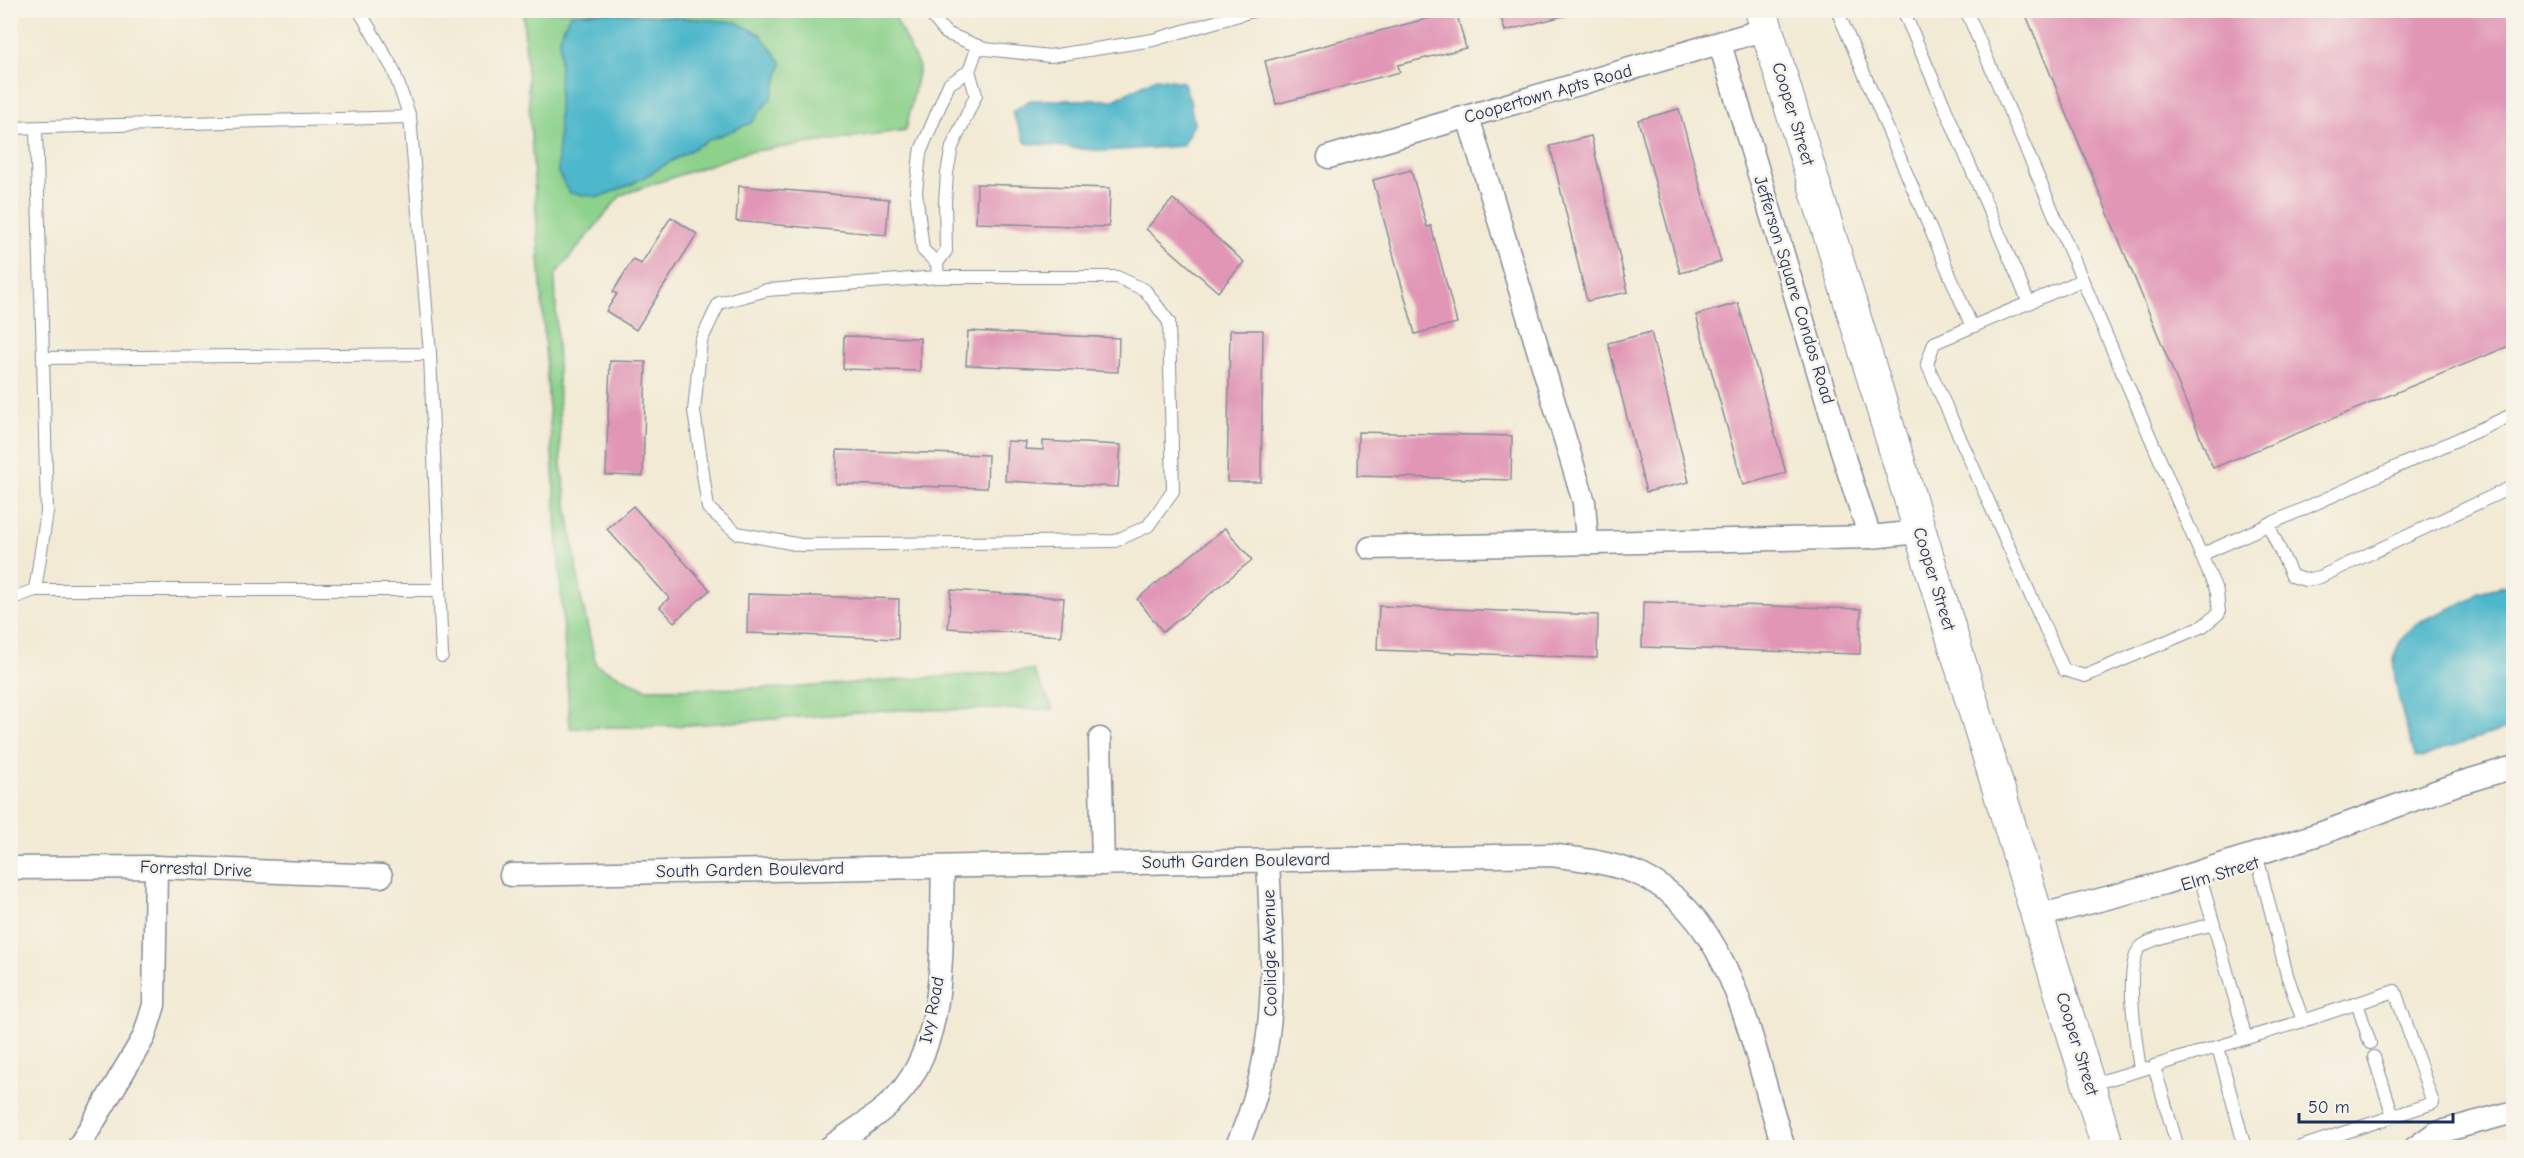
<svg xmlns="http://www.w3.org/2000/svg" width="2524" height="1158" font-family="'Comic Neue',sans-serif">
<style>
.green{fill:#8dd28c;stroke:#548075;stroke-width:1.5;fill-rule:evenodd}
.water{fill:#4eb7cb;stroke:#347394;stroke-width:1.5}
.building{fill:#e196b5}
.lines{fill:none;stroke-linecap:round;stroke-linejoin:round}
.lane-casing{stroke:#868c99;stroke-width:14}
.street-casing{stroke:#868c99;stroke-width:25}
.secondary-casing{stroke:#868c99;stroke-width:34}
.lane{stroke:#fff;stroke-width:12}
.street{stroke:#fff;stroke-width:22}
.secondary{stroke:#fff;stroke-width:32}
.labels{text-anchor:middle;dominant-baseline:central;stroke-width:5;stroke-linejoin:round;paint-order:stroke}
.street-label{font-size:18px;fill:#1b2f5e;stroke:#f7f3e8}
</style>
<rect width="100%" height="100%" fill="#f7f3e8"/>
<filter id="ink" filterUnits="userSpaceOnUse"><feTurbulence type="fractalNoise" baseFrequency=".0167" numOctaves="2"/><feDisplacementMap in="SourceGraphic" scale="12" xChannelSelector="R" yChannelSelector="G"/><feConvolveMatrix kernelMatrix="1 2 1 2 8 2 1 2 1" color-interpolation-filters="sRGB"/></filter>
<filter id="wash" filterUnits="userSpaceOnUse"><feTurbulence type="fractalNoise" baseFrequency=".008" numOctaves="4" result="noise"/><feDisplacementMap in="SourceGraphic" scale="24" xChannelSelector="R" yChannelSelector="G"/><feGaussianBlur stdDeviation="1.35" result="paint"/><feColorMatrix in="noise" values="0 0 0 0 0 0 0 0 0 0 0 0 0 0 0 0 0 1.4 0 .05"/><feComposite in="paint" operator="in"/></filter>
<g filter="url(#wash)">
<rect width="100%" height="100%" fill="#f2ead4"/>
<path class="green" d="M523 11H892L919 67 906 130 747 152 621 195 555 275 561 465 581 597 596 665 646 689 787 688 1033 670 1053 709 899 710 675 726 570 728ZM602 12 735 22 761 35 751 123 706 141 632 184 599 197 569 15Z"/>
<g class="water">
<polygon points="602,12 736,22 761,35 782,63 772,97 751,123 706,141 632,184 599,197 570,193 558,173 560,37 569,15"/>
<polygon points="1156,78 1183,82 1190,100 1194,124 1182,146 1104,151 1026,143 1012,112 1030,100 1114,100"/>
<path d="M2513 584V727L2442 749 2422 758 2415 757C2408 731 2392 685 2394 659 2396 643 2409 629 2421 621L2472 599 2478 592Z"/>
</g>
<g id="blocks">
<g class="building">
<polygon points="1499,10 1583,10 1583,11 1505,31"/>
<polygon points="2024,10 2514,10 2514,344 2213,468"/>
<polygon points="1456,11 1466,48 1398,65 1400,72 1276,104 1265,61"/>
<polygon points="1679,109 1721,262 1680,273 1638,120"/>
<polygon points="1591,136 1628,292 1587,301 1550,146"/>
<polygon points="1411,170 1427,227 1431,226 1457,323 1415,334 1373,180"/>
<polygon points="977,184 1110,188 1109,227 976,223"/>
<polygon points="739,186 889,199 886,235 736,221"/>
<polygon points="1173,199 1244,262 1218,292 1146,229"/>
<polygon points="671,217 697,234 636,330 606,311 617,294 613,292 633,259 641,264"/>
<polygon points="1738,303 1786,473 1743,485 1696,315"/>
<polygon points="1230,330 1263,330 1261,482 1227,482"/>
<polygon points="968,331 1119,338 1118,372 966,365"/>
<polygon points="1651,332 1689,482 1646,492 1608,343"/>
<polygon points="844,336 920,338 920,371 843,369"/>
<polygon points="610,361 646,362 643,476 606,475"/>
<polygon points="1358,432 1512,436 1511,480 1357,476"/>
<polygon points="1007,441 1026,442 1025,449 1043,450 1043,441 1121,445 1118,487 1005,481"/>
<polygon points="837,450 988,455 987,488 836,484"/>
<polygon points="633,506 710,590 674,622 660,607 669,598 607,529"/>
<polygon points="1225,528 1252,560 1163,632 1137,599"/>
<polygon points="951,590 1064,598 1061,636 948,628"/>
<polygon points="748,594 899,599 898,639 747,633"/>
<polygon points="1643,602 1861,609 1860,654 1642,647"/>
<polygon points="1379,606 1598,615 1597,658 1377,650"/>
</g>
</g>
</g>
<g filter="url(#ink)">
<use href="#blocks" fill-opacity="0" stroke="#868c99" stroke-width="1.5"/>
<g class="lines">
<g class="lane-casing">
<g id="lane">
<polyline points="927,10 946,33 985,49 1050,56 1153,40 1256,10"/>
<polyline points="1837,10 1972,327"/>
<polyline points="1903,10 2029,303"/>
<polyline points="1966,10 2217,592 2219,613 2203,626 2085,676 2064,670 1927,364 1934,343 2082,280"/>
<polyline points="10,128 410,117"/>
<polyline points="36,129 43,358 430,354 410,117 393,69 359,10"/>
<polyline points="937,263 923,250 916,192 920,153 949,84 969,71"/>
<polyline points="938,277 1117,277 1145,290 1169,322 1173,491 1148,526 1115,541 801,545 737,533 708,508 694,411 701,341 719,303 767,290 938,277 937,263 946,251 945,202 947,173 952,147 976,95 969,71 978,46"/>
<polyline points="430,354 442,656"/>
<polyline points="43,358 47,512 35,590 439,590"/>
<polyline points="2268,524 2292,576 2305,580 2320,577 2514,486"/>
<polyline points="2201,555 2514,414"/>
<polyline points="10,599 35,590"/>
<polyline points="2201,880 2246,1038"/>
<polyline points="2357,1003 2370,1043"/>
<polyline points="2218,1047 2245,1148"/>
<polyline points="2374,1057 2393,1116"/>
<path d="M2140 1070C2137 1047 2122 961 2142 946 2156 936 2196 929 2214 924"/>
<polyline points="2089,1085 2147,1068"/>
<polyline points="2178,1148 2154,1066 2303,1021 2287,975 2256,853"/>
<polyline points="2298,1148 2433,1103 2395,991 2303,1021"/>
</g>
</g>
<g class="street-casing">
<g id="street">
<polyline points="1720,44 1845,461 1870,537"/>
<polyline points="1468,117 1584,502 1587,543"/>
<polyline points="1329,157 1767,29"/>
<polyline points="1370,548 1870,537 1919,532"/>
<polyline points="1100,739 1103,864"/>
<polyline points="10,868 156,867 381,876"/>
<path d="M511 875 1550 855C1581 859 1615 863 1643 876 1737 921 1754 1060 1784 1148"/>
<polyline points="2038,916 2164,883 2322,833 2457,784 2514,767"/>
<polyline points="78,1148 144,1037 154,1005 156,867"/>
<path d="M829 1148C848 1134 870 1121 888 1105 951 1050 940 942 943 867"/>
<path d="M1236 1148C1281 1049 1273 965 1268 861"/>
<polyline points="2415,1148 2436,1133 2514,1112"/>
</g>
</g>
<g class="secondary-casing">
<polyline id="secondary" points="1761,10 2108,1148"/>
</g>
<use href="#lane" class="lane"/>
<use href="#street" class="street"/>
<use href="#secondary" class="secondary"/>
</g>
</g>
<g class="labels">
<g class="street-label">
<text transform="translate(1548 94) rotate(-16)">Coopertown Apts Road</text>
<text transform="translate(1793 114) rotate(73)">Cooper Street</text>
<text transform="translate(1794 290) rotate(73)">Jefferson Square Condos Road</text>
<text transform="translate(1934 579) rotate(73)">Cooper Street</text>
<text transform="translate(1236 861) rotate(-1)">South Garden Boulevard</text>
<text transform="translate(196 869) rotate(2)">Forrestal Drive</text>
<text transform="translate(750 870) rotate(-1)">South Garden Boulevard</text>
<text transform="translate(2220 874) rotate(-17)">Elm Street</text>
<text transform="translate(1270 953) rotate(-91)">Coolidge Avenue</text>
<text transform="translate(932 1010) rotate(-79)">Ivy Road</text>
<text transform="translate(2077 1044) rotate(73)">Cooper Street</text>
</g>
</g>
<rect width="2524" height="1158" fill="none" stroke="#f7f3e8" stroke-width="36"/>
<path d="M2299 1113v9h154v-9" fill="none" stroke="#1b2f5e" stroke-width="3"/>
<text x="2308" y="1113" font-size="18" fill="#1b2f5e" stroke="#f7f3e8" stroke-width="4.5" paint-order="stroke">50 m</text>
</svg>
